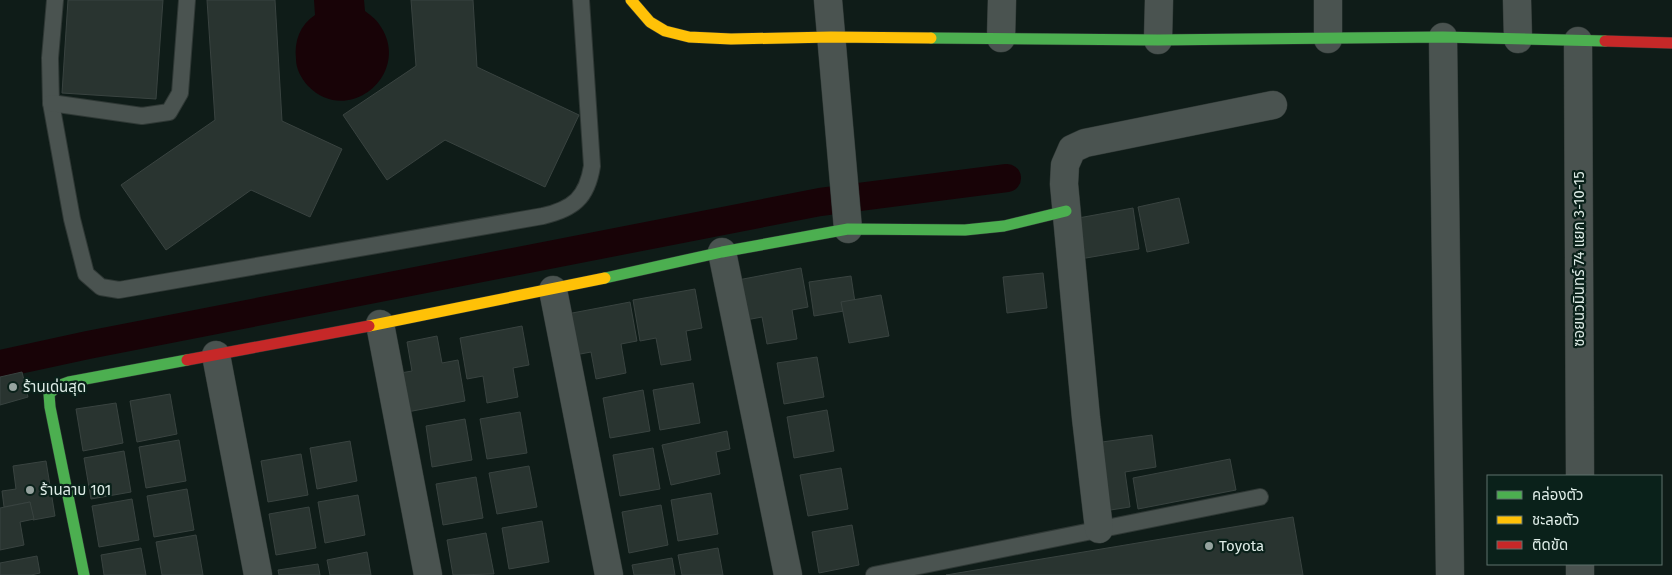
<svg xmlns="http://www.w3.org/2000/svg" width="1672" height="575" font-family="'Fira Sans','Noto Sans Thai',sans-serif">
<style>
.water{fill:#180307}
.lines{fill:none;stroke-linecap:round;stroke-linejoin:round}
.canal{stroke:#180307;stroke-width:28}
.building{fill:#293430;stroke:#394340}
.lane-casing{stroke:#2f3835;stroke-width:18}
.street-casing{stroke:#2f3835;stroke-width:29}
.fast-casing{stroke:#2f3835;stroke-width:12}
.slow-casing{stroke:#2f3835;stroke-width:12}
.jam-casing{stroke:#2f3835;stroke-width:12}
.lane{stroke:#4a5350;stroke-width:16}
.street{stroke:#4a5350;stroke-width:28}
.fast{stroke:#4caf50;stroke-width:11}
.slow{stroke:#ffc107;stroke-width:11}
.jam{stroke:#c62828;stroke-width:11}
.poi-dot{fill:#96a39f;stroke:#0a211a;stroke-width:2}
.labels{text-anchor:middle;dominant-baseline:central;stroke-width:4.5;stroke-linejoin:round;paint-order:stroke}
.street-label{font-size:15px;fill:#deece7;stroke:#0a211a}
.poi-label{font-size:15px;fill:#deece7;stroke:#0a211a;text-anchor:start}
</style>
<rect width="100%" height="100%" fill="#0f1c18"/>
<path class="water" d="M314 0H364L365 11C370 15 376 19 379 24 414 72 349 128 308 86 301 78 296 69 296 59 294 41 300 25 315 15Z"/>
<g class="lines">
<polyline class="canal" points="0,364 88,345 820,202 1007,178"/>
</g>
<g class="building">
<polygon points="68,0 163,0 156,99 62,93"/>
<polygon points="207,0 275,0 282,121 342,149 310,217 251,190 166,250 121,185 215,120"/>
<polygon points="411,0 473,0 477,67 579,115 545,187 445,140 387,180 343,115 416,66"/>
<polygon points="1179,198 1189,243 1147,252 1138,207"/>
<polygon points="1133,208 1139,249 1080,259 1073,219"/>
<polygon points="801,268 808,307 792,310 797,339 767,344 762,317 746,320 738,280"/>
<polygon points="1043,273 1047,308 1007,313 1003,277"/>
<polygon points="851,276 856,309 814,316 809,282"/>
<polygon points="695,289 702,328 686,331 691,360 661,365 656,338 640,341 633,300"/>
<polygon points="881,295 889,336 849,343 841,302"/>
<polygon points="630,302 637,341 621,344 626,373 596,379 591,352 575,355 567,314"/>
<polygon points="522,326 529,365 513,368 518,397 487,403 483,376 467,379 460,338"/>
<polygon points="437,336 442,363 458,360 465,401 402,413 395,374 412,371 407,342"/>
<polygon points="817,357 824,397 784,404 777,363"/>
<polygon points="22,372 28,397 0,405 0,377"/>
<polygon points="693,383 700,423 660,430 653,390"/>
<polygon points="643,390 650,431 610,438 603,398"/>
<polygon points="170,394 177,434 137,442 130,401"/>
<polygon points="116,403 123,443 83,451 76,409"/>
<polygon points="827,410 834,451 794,458 787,417"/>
<polygon points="520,412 527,453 487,459 480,419"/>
<polygon points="465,419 472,460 432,467 426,426"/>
<polygon points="727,431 730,449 716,452 720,474 671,485 662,445"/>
<polygon points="1152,435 1156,467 1125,472 1130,507 1104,511 1095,443"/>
<polygon points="179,440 186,481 146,488 139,447"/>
<polygon points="350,441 357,481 317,489 310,448"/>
<polygon points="653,448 660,489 620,496 613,455"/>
<polygon points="124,451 131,492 91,499 84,458"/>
<polygon points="301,454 308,495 268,502 261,461"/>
<polygon points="1230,459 1236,490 1138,509 1133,478"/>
<polygon points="46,461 55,516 33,520 30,502 4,507 2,491 16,489 13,466"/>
<polygon points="529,466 537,507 497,514 489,473"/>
<polygon points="841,468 848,509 808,516 800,475"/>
<polygon points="476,477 483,518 443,525 436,484"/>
<polygon points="187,489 194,530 154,537 147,496"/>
<polygon points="711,493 718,534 678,541 671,500"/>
<polygon points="358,495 365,535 325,543 318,502"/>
<polygon points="132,499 139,540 99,547 92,506"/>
<polygon points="30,502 34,519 20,522 24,545 0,550 0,508"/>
<polygon points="661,505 668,545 629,553 622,512"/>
<polygon points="309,507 316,548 276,555 269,514"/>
<polygon points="1293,517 1303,575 946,575"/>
<polygon points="542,521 549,562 509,569 502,528"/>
<polygon points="852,525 859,565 819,573 812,532"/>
<polygon points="486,533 494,574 453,575 447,540"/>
<polygon points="196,535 203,575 162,575 156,542"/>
<polygon points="141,548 146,575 104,575 101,555"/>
<polygon points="718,548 723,575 682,575 678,555"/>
<polygon points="367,552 371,575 330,575 327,560"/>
<polygon points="37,556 40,573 31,575 0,575 0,563"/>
<polygon points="672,558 675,575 634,575 632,565"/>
<polygon points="318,564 320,575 279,575 278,570"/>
</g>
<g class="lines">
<g class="lane-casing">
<g id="lane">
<path d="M55 0 50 58 51 103 72 219 86 274 101 287 119 290 543 216C573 209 587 198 592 166L581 0"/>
<polyline points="51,103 142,116 169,112 180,93 187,0"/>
<polyline points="874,575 1260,497"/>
</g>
</g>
<g class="street-casing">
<g id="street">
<polyline points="828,0 848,229"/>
<polyline points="1517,0 1518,39"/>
<polyline points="1443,37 1450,575"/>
<polyline points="1001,38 1002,0"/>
<polyline points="1328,39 1328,0"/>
<polyline points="1158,40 1159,0"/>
<polyline points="1578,41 1580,476"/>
<polyline points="722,252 788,575"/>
<polyline points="553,290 609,575"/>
<polyline points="380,324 428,575"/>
<polyline points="216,355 258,575"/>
<polyline points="1099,529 1086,418 1064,184 1065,165 1072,149 1085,143 1273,105"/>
<polyline points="1580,564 1580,575"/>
</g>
</g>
<g class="fast-casing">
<g id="fast">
<polyline points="931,38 1158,40 1443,37 1605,41"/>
<polyline points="605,278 722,252 848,229 965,230 1004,226 1066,211"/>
<polyline points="84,575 50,407 49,394 58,386 69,382 187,360"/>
</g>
</g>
<g class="slow-casing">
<g id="slow">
<polyline points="631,0 650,22 665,31 689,37 731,39 831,37 931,38"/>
<polyline points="369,326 605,278"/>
</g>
</g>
<g class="jam-casing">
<g id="jam">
<polyline points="1605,41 1672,43"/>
<polyline points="187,360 369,326"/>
</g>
</g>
<use href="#lane" class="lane"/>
<use href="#street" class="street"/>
<use href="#fast" class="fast"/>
<use href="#slow" class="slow"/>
<use href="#jam" class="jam"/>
</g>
<g class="poi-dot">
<circle cx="13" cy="387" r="5"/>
<circle cx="30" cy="490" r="5"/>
<circle cx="1209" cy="546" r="5"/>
</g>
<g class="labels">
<g class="street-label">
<text transform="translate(1579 259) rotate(-90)">ซอยนวมินทร์ 74 แยก 3-10-15</text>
</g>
<g class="poi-label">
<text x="23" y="387">ร้านเด่นสุด</text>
<text x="40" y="490">ร้านลาบ 101</text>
<text x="1219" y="546">Toyota</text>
</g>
</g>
<rect x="1487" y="475" width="175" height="90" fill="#0a211a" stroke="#5f726c"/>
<rect x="1497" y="491" width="25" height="8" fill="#4caf50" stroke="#5f726c"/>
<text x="1532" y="500" font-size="15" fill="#deece7">คล่องตัว</text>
<rect x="1497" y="516" width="25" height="8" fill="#ffc107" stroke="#5f726c"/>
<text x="1532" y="525" font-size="15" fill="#deece7">ชะลอตัว</text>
<rect x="1497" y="541" width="25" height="8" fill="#c62828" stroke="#5f726c"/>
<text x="1532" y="550" font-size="15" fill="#deece7">ติดขัด</text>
</svg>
